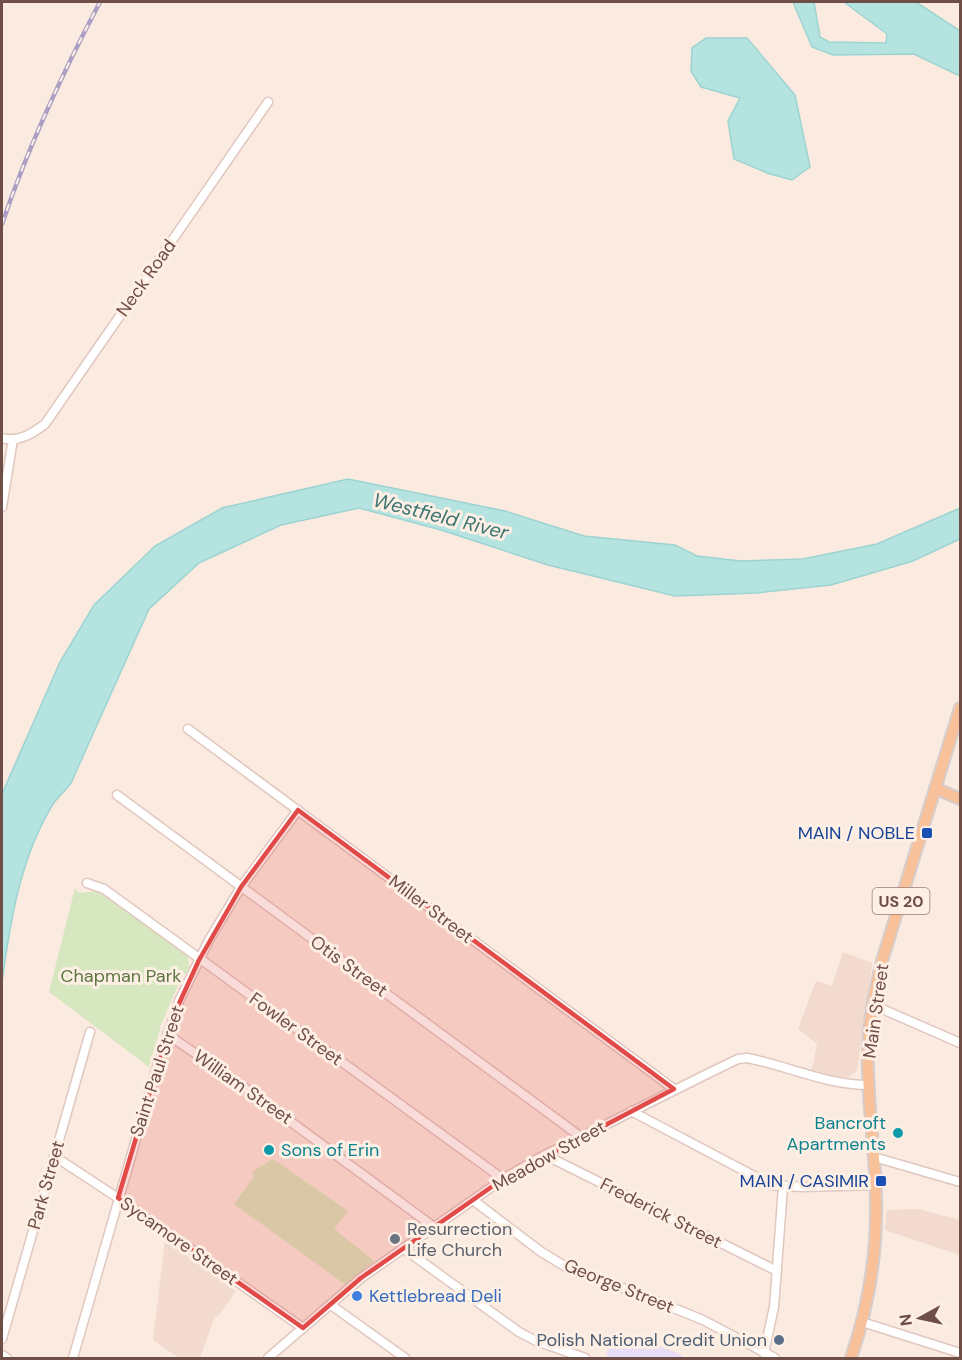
<svg xmlns="http://www.w3.org/2000/svg" width="962" height="1360" font-family="'DM Sans',sans-serif">
<style>
.residential{fill:#f2dbce}
.education{fill:#e8dcf7}
.green{fill:#d7e7bf}
.water{fill:#b5e3e0;stroke:#9cd4d2;stroke-width:1.5}
.lines{fill:none;stroke-linecap:round;stroke-linejoin:round}
.minor-casing{stroke:#e0c7bf;stroke-width:11}
.major-casing{stroke:#d7cdcc;stroke-width:14}
.minor{stroke:#fff;stroke-width:8}
.major{stroke:#f8c199;stroke-width:10}
.rail-casing{stroke:#aba0c3;stroke-width:4.5}
.rail{stroke:#feefe5;stroke-width:2;stroke-dasharray:7;stroke-linecap:butt}
.marked{fill:#e24a47;fill-opacity:0.2;stroke:#e24a47;stroke-width:4.5;stroke-linejoin:round}
.transit-dot{fill:#1a4fb4;stroke:#feefe5;stroke-width:2}
.culture-dot{fill:#0f9aa8;stroke:#feefe5;stroke-width:2}
.worship-dot{fill:#6b7280;stroke:#feefe5;stroke-width:2}
.shop-dot{fill:#3f7fe0;stroke:#feefe5;stroke-width:2}
.service-dot{fill:#5c6f8a;stroke:#feefe5;stroke-width:2}
.labels{text-anchor:middle;dominant-baseline:central;stroke-width:6;stroke-linejoin:round;paint-order:stroke}
.shield{fill:#feefe5;stroke:#9b7e77;stroke-width:1.5}
.shield-label{font-size:16px;font-weight:bold;fill:#704e48}
.street-label{font-size:18px;fill:#704e48;stroke:#feefe5}
.transit-label{font-size:18px;fill:#164399;stroke:#feefe5;text-anchor:end}
.park-label{font-size:18px;fill:#5b7641;stroke:#feefe5}
.culture-label{font-size:18px;fill:#0d838f;stroke:#feefe5;text-anchor:end}
.worship-label{font-size:18px;fill:#5b616d;stroke:#feefe5;text-anchor:start}
.shop-label{font-size:18px;fill:#366cbe;stroke:#feefe5;text-anchor:start}
.service-label{font-size:18px;fill:#4e5e75;stroke:#feefe5;text-anchor:end}
.water-label{font-size:20px;font-style:italic;fill:#3d7673;stroke:#feefe5}
</style>
<rect width="100%" height="100%" fill="#fbeadf"/>
<g class="residential">
<polygon points="843,952 872,963 858,1065 856,1072 848,1077 840,1077 812,1070 817,1044 798,1029 816,981 832,986"/>
<polygon points="918,1209 960,1220 960,1255 885,1230 887,1210"/>
<polygon points="165,1240 236,1291 218,1317 215,1316 200,1358 179,1358 153,1340"/>
</g>
<polygon class="education" points="612,1331 681,1354 682,1358 606,1358"/>
<g class="green">
<path d="M75 888 77 892C85 893 90 893 98 889L188 957 189 967 186 974 183 973 161 1025 149 1067 49 992Z"/>
<polygon points="273,1159 348,1211 334,1229 374,1261 346,1285 234,1204 253,1178 253,1171"/>
</g>
<g class="water">
<polygon points="793,2 814,2 820,37 829,42 886,43 887,34 844,2 916,2 960,31 960,76 914,54 833,55 812,47"/>
<polygon points="706,38 747,38 795,95 810,167 792,180 770,174 734,159 728,121 740,98 701,87 691,71 692,48"/>
<path d="M348 479 505 511 584 536 675 545 697 556 741 561 803 559 877 544 960 508V539L913 561 831 585 756 593 675 596 548 565 441 530 359 508 281 525 199 563 149 609 71 783C66 790 58 797 53 804 20 858 10 922 2 983V794L60 662 94 605 155 546 222 508Z"/>
</g>
<g class="lines">
<g class="minor-casing">
<g id="minor">
<path d="M2 438C18 443 33 433 45 424L268 102"/>
<polyline points="2,507 13,439"/>
<polyline points="188,729 674,1089"/>
<polyline points="117,795 581,1137"/>
<polyline points="87,883 104,889 503,1179"/>
<polyline points="873,1005 960,1043"/>
<polyline points="167,1034 234,1080 434,1227"/>
<polyline points="631,1111 771,1185 802,1187 876,1185"/>
<polyline points="545,1155 777,1271"/>
<polyline points="54,1156 118,1198 303,1328"/>
<polyline points="874,1157 960,1182"/>
<polyline points="473,1200 540,1251 569,1269 642,1295 703,1320 775,1358"/>
<polyline points="403,1248 519,1332 536,1341 585,1358"/>
<polyline points="331,1305 405,1358"/>
<polyline points="862,1322 960,1353"/>
<polyline points="2,1339 90,1032"/>
<polyline points="764,1353 774,1307 783,1187"/>
<polyline points="2,1355 7,1358"/>
<polyline points="73,1358 156,1070 179,1001 209,940 241,887 298,810"/>
<path d="M268 1358 361 1278 503 1179 537 1159 711 1072 738 1059 747 1058C789 1066 826 1085 869 1085"/>
</g>
</g>
<g class="major-casing">
<g id="major">
<polyline points="935,788 960,799"/>
<path d="M851 1358C868 1308 877 1255 876 1202 876 1150 866 1099 868 1047 869 1018 875 989 882 961L960 708"/>
</g>
</g>
<use href="#minor" class="minor"/>
<use href="#major" class="major"/>
<g class="rail-casing">
<path id="rail" d="M2 224C28 147 62 74 100 2"/>
</g>
<use href="#rail" class="rail"/>
</g>
<path class="marked" d="M298 810 674 1089 503 1179 361 1278 303 1328 118 1198 171 1021 199 960 241 887Z"/>
<g class="transit-dot">
<rect x="921" y="827" width="12" height="12" rx="3"/>
<rect x="875" y="1175" width="12" height="12" rx="3"/>
</g>
<g class="culture-dot">
<circle cx="898" cy="1133" r="6"/>
<circle cx="269" cy="1150" r="6"/>
</g>
<circle class="worship-dot" cx="395" cy="1239" r="6"/>
<circle class="shop-dot" cx="357" cy="1296" r="6"/>
<circle class="service-dot" cx="779" cy="1340" r="6"/>
<g class="labels">
<rect class="shield" x="872.5" y="888" width="57" height="26" rx="4.5"/>
<g class="shield-label">
<text x="901" y="901">US 20</text>
</g>
<g class="street-label">
<text transform="translate(146 278) rotate(-55)">Neck Road</text>
<text transform="translate(431 909) rotate(37)">Miller Street</text>
<text transform="translate(349 966) rotate(36)">Otis Street</text>
<text transform="translate(876 1011) rotate(-82)">Main Street</text>
<text transform="translate(296 1029) rotate(36)">Fowler Street</text>
<text transform="translate(157 1071) rotate(-72)">Saint Paul Street</text>
<text transform="translate(243 1087) rotate(35)">William Street</text>
<text transform="translate(549 1156) rotate(-29)">Meadow Street</text>
<text transform="translate(46 1185) rotate(-74)">Park Street</text>
<text transform="translate(661 1213) rotate(27)">Frederick Street</text>
<text transform="translate(179 1241) rotate(35)">Sycamore Street</text>
<text transform="translate(619 1286) rotate(22)">George Street</text>
</g>
<g class="transit-label">
<text x="915" y="833">MAIN / NOBLE</text>
<text x="869" y="1181">MAIN / CASIMIR</text>
</g>
<g class="park-label">
<text x="121" y="976">Chapman Park</text>
</g>
<g class="culture-label">
<text x="886" y="1123">Bancroft<tspan x="886" dy="21">Apartments</tspan></text>
<text x="281" y="1150" text-anchor="start">Sons of Erin</text>
</g>
<g class="worship-label">
<text x="407" y="1229">Resurrection<tspan x="407" dy="21">Life Church</tspan></text>
</g>
<g class="shop-label">
<text x="369" y="1296">Kettlebread Deli</text>
</g>
<g class="service-label">
<text x="767" y="1340">Polish National Credit Union</text>
</g>
<g class="water-label">
<text transform="translate(441 516) rotate(14)">Westfield River</text>
</g>
</g>
<rect width="962" height="1360" fill="none" stroke="#704e48" stroke-width="6"/>
<g transform="translate(920 1318) rotate(262)" stroke="#feefe5" stroke-width="4.5" paint-order="stroke">
<path d="M0-4.5L10 22L0 15L-10 22Z" fill="#704e48"/>
<text y="-9" font-size="16" font-weight="bold" text-anchor="middle" fill="#704e48">N</text>
</g>
</svg>
